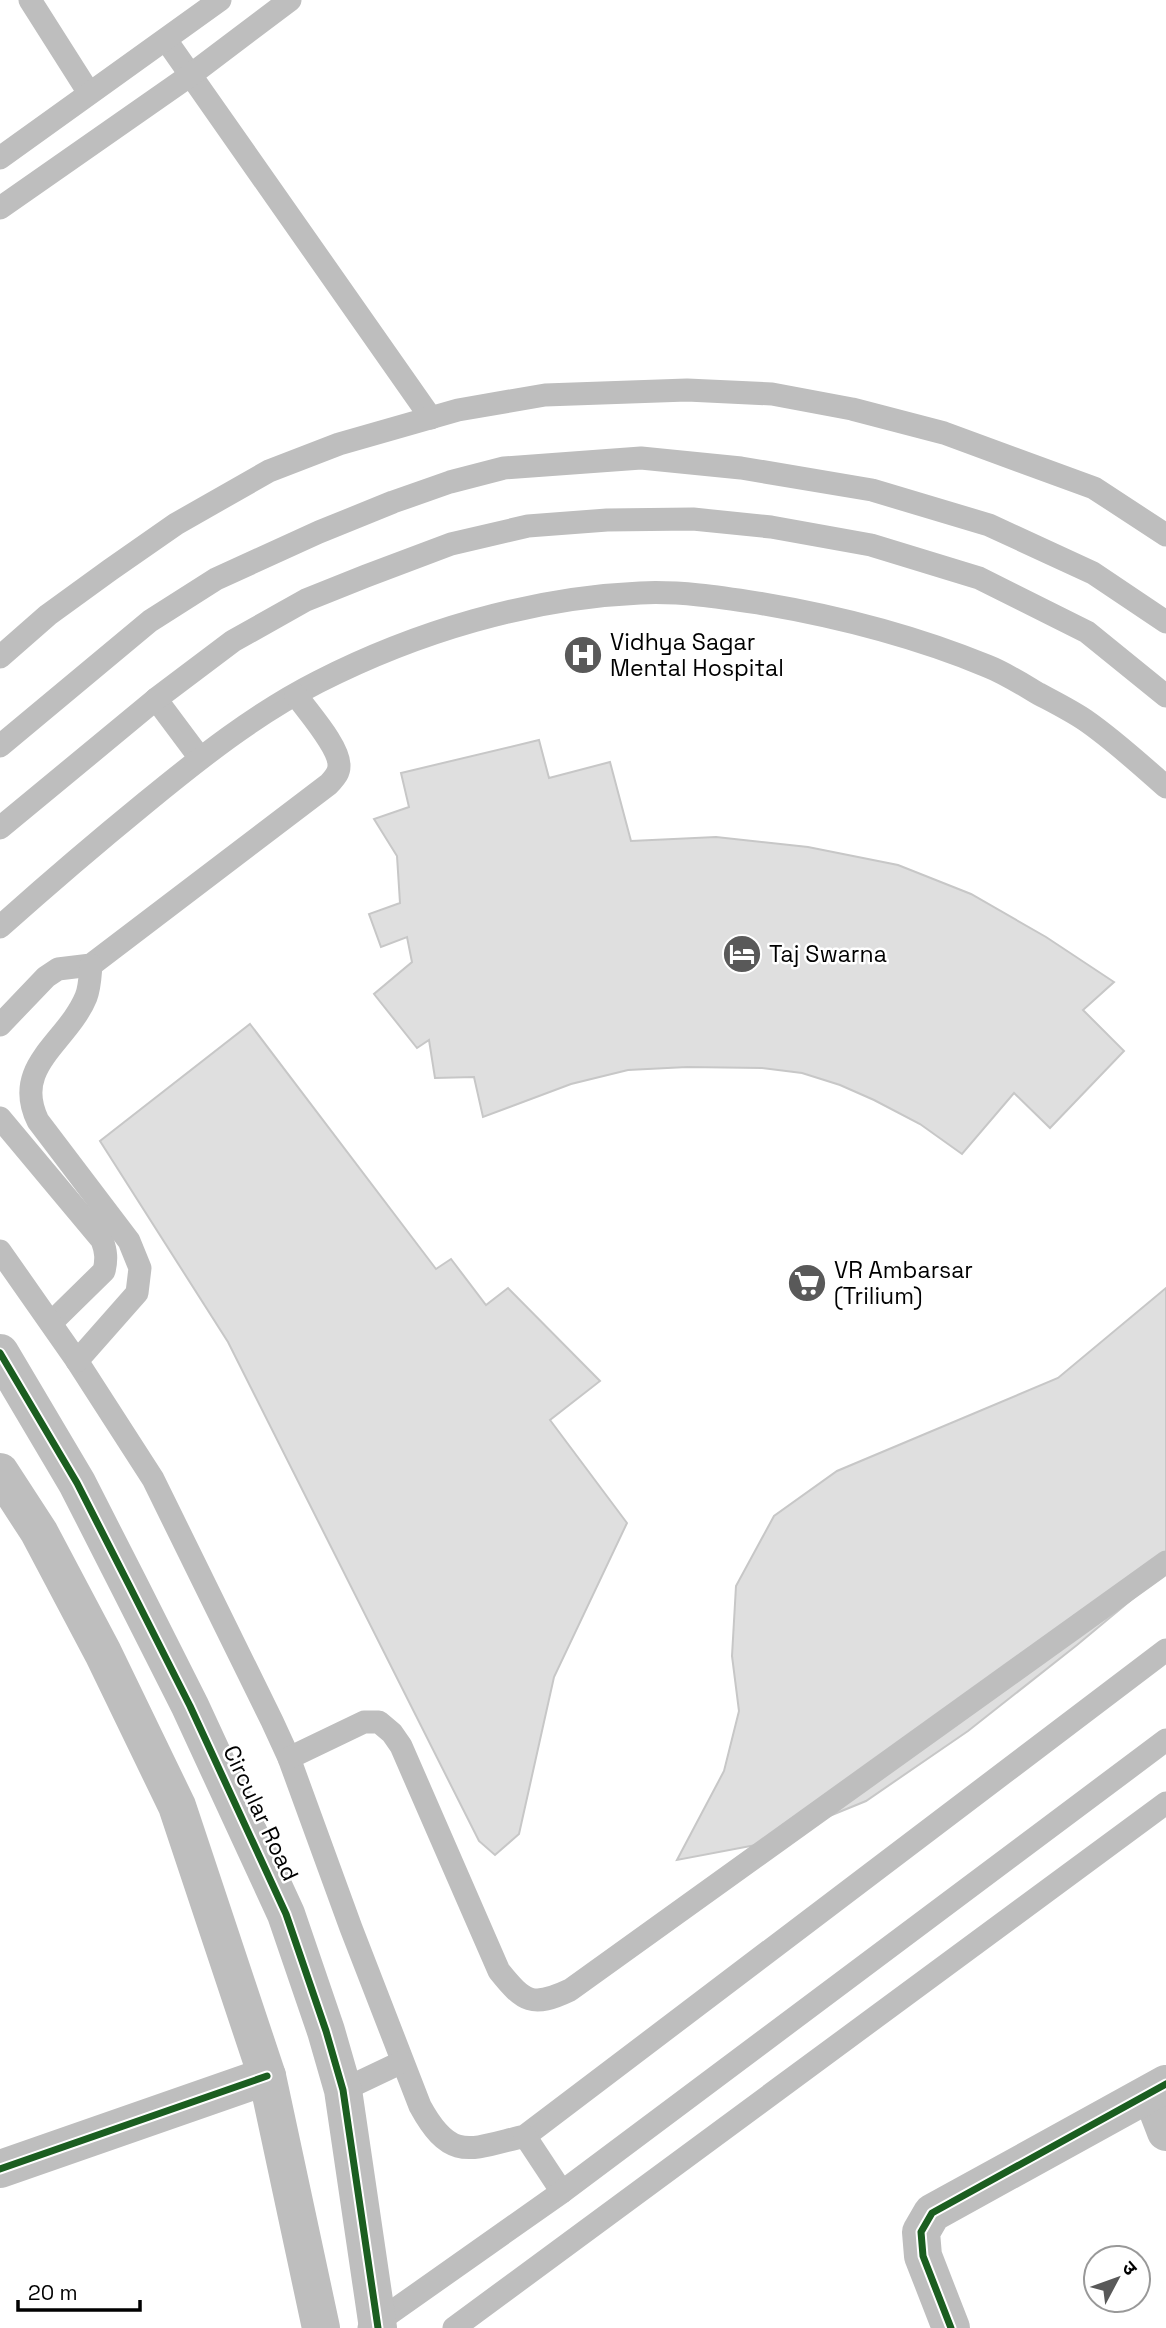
<svg xmlns="http://www.w3.org/2000/svg" width="1166" height="2328" font-family="'Space Grotesk','Noto Sans Devanagari',sans-serif">
<style>
.building{fill:#dfdfdf;stroke:#c7c7c7;stroke-width:2}
.lines{fill:none;stroke-linecap:round;stroke-linejoin:round}
.service{stroke:#bebebe;stroke-width:23}
.minor{stroke:#bebebe;stroke-width:38}
.tertiary{stroke:#bebebe;stroke-width:38}
.cycleway-casing{stroke:#fff;stroke-width:11}
.cycleway{stroke:#1b5e20;stroke-width:7}
.labels{text-anchor:middle;dominant-baseline:central;stroke-width:5;stroke-linejoin:round;paint-order:stroke}
.poi-label{font-size:23px;fill:#000;stroke:#fff;text-anchor:start}
.street-label{font-size:23px;fill:#000;stroke:#fff}
</style>
<rect width="100%" height="100%" fill="#fff"/>
<g class="building">
<polygon points="539,740 549,778 610,762 631,841 716,837 808,847 898,865 971,894 1046,937 1114,982 1083,1010 1124,1051 1050,1128 1014,1093 962,1154 920,1124 874,1100 840,1085 802,1073 762,1068 687,1067 628,1070 571,1084 483,1117 474,1077 435,1078 429,1040 417,1048 374,994 412,962 407,937 381,947 369,914 400,903 397,856 374,819 409,807 401,773"/>
<polygon points="250,1024 436,1269 451,1259 486,1305 508,1288 600,1381 550,1420 627,1523 554,1677 519,1834 495,1855 479,1841 228,1342 100,1141"/>
<polygon points="1166,1288 1166,1571 1077,1645 968,1731 866,1801 761,1844 677,1860 724,1771 739,1711 732,1656 736,1586 774,1516 837,1471 1058,1378"/>
</g>
<g class="lines">
<g class="service">
<polyline points="30,0 89,93"/>
<polyline points="166,40 431,418"/>
<polyline points="0,158 220,0"/>
<polyline points="0,208 192,74 290,0"/>
<polyline points="0,657 48,615 110,570 176,524 269,471 339,444 458,410 545,395 687,390 772,394 852,409 944,433 1094,488 1166,535"/>
<polyline points="156,699 200,758"/>
<polyline points="0,746 150,621 216,579 319,532 393,502 450,482 504,468 641,458 741,468 872,490 989,525 1093,573 1166,622"/>
<polyline points="0,828 156,699 233,641 306,600 366,576 451,544 528,526 607,520 693,519 771,527 871,545 979,578 1087,632 1166,696"/>
<path d="M0 927C48 884 96 843 145 803 200 758 255 714 318 682 416 632 529 598 640 593 679 591 719 597 758 603 836 616 914 636 987 666 1005 673 1022 684 1039 694 1054 702 1070 710 1085 720 1114 740 1140 764 1166 787"/>
<path d="M0 1025 46 977 58 969 91 965 329 784C334 778 339 774 339 766 340 747 307 711 296 695"/>
<path d="M0 1118 102 1240C106 1251 107 1259 104 1271L51 1323"/>
<path d="M0 1251 77 1361 153 1479 272 1721 289 1758 351 1928 420 2106C451 2163 470 2149 525 2136L1166 1650"/>
<path d="M77 1361 137 1293 140 1268 129 1241 38 1121C11 1066 67 1043 86 997 90 987 90 976 91 965"/>
<path d="M289 1758 364 1722H379L392 1733 401 1746 499 1971C524 2002 532 2008 570 1990L1166 1562"/>
<polyline points="343,2090 402,2062"/>
<polyline points="525,2136 562,2192"/>
<polyline points="369,2328 562,2192 1166,1740"/>
<polyline points="454,2328 1166,1803"/>
</g>
<g class="minor">
<polyline points="1151,2093 1166,2132"/>
<polyline points="0,2169 267,2076"/>
<polyline points="951,2328 923,2256 921,2232 932,2213 1166,2084"/>
</g>
<g class="tertiary">
<polyline points="0,1353 77,1483 130,1587 190,1706 286,1914 326,2031 343,2090 378,2328"/>
<polyline points="0,1472 39,1532 103,1653 177,1806 267,2076 321,2328"/>
</g>
<g class="cycleway-casing">
<g id="cycleway">
<polyline points="0,1353 77,1483 130,1587 190,1706 286,1914 326,2031 343,2090 378,2328"/>
<polyline points="0,2169 267,2076"/>
<polyline points="951,2328 923,2256 921,2232 932,2213 1166,2084"/>
</g>
</g>
<use href="#cycleway" class="cycleway"/>
</g>
<defs>
<g id="hospital-disc" transform="scale(2.0125)"><circle r="9.5" fill="#595959" stroke="#fff"/><path d="M-5-5h3v3.5h4V-5h3V5h-3V1.5h-4V5h-3Z" fill="#fff"/></g>
<g id="hotel-disc" transform="scale(2.0125)"><circle r="9.5" fill="#595959" stroke="#fff"/><path d="M-6-4.5h1.5V1H6V5H4.5V3h-9V5H-6ZM-4 0a1.8 1.8 0 1 1 3.6 0ZM.5 0V-2.5h3Q6-2.5 6 0Z" fill="#fff"/></g>
<g id="supermarket-disc" transform="scale(2.0125)"><circle r="9.5" fill="#595959" stroke="#fff"/><path d="M-6-5.5h2.5l.6 2H6L4.5 2H-2.5L-4.4-4H-6ZM-1.5 3.2a1.3 1.3 0 1 0 .1 0ZM3 3.2a1.3 1.3 0 1 0 .1 0Z" fill="#fff"/></g>
</defs>
<g fill-rule="evenodd">
<use href="#hospital-disc" x="583" y="655"/>
<use href="#hotel-disc" x="742" y="954"/>
<use href="#supermarket-disc" x="807" y="1283"/>
</g>
<g class="labels">
<g class="poi-label">
<text x="610" y="642">Vidhya Sagar<tspan x="610" dy="26">Mental Hospital</tspan></text>
<text x="769" y="954">Taj Swarna</text>
<text x="834" y="1270">VR Ambarsar<tspan x="834" dy="26">(Trilium)</tspan></text>
</g>
<g class="street-label">
<text transform="translate(261 1813) rotate(65)">Circular Road</text>
</g>
</g>
<g transform="translate(1117 2279) rotate(49)"><circle r="33" fill="#ffffff" stroke="#999999" stroke-width="2"/>
<path d="M0-5L12 26L0 18L-12 26Z" fill="#595959"/>
<text y="-10" font-size="19" font-weight="bold" text-anchor="middle" fill="#000000">उ</text>
</g>
<path d="M18 2300v10h122v-10" fill="none" stroke="#000000" stroke-width="3.5"/>
<text x="28" y="2300" font-size="21" fill="#000000" stroke="#ffffff" stroke-width="5" paint-order="stroke">20 m</text>
</svg>
